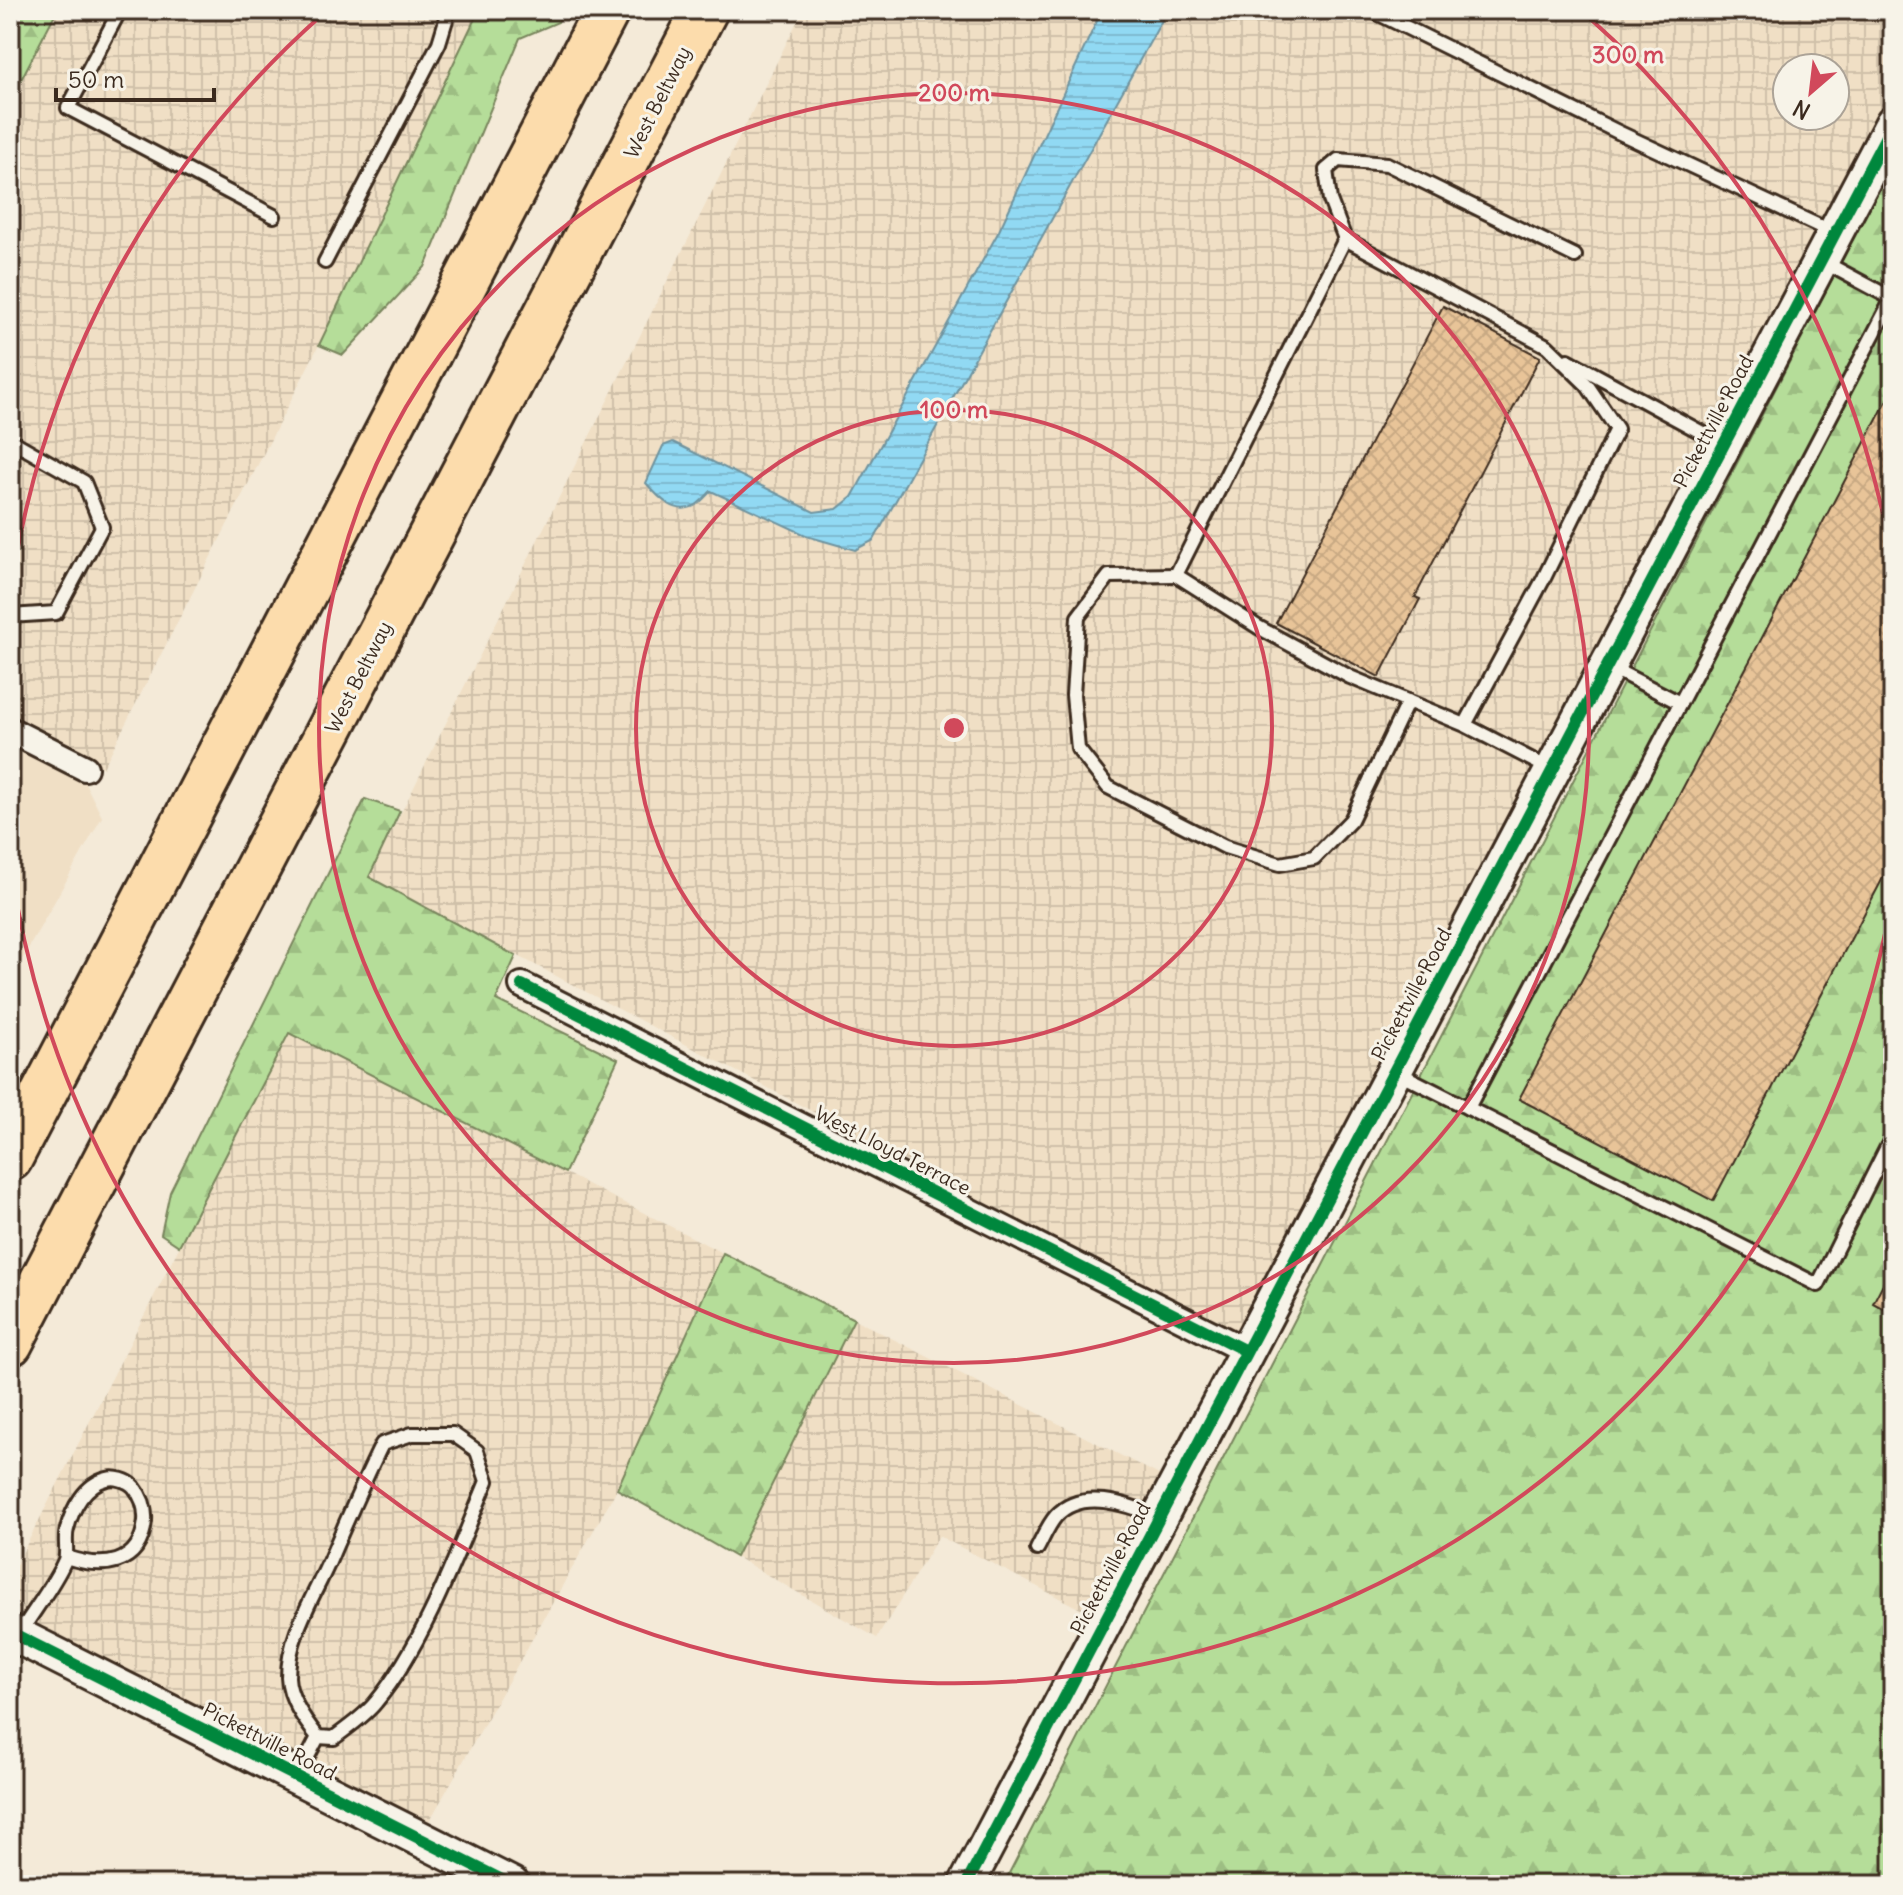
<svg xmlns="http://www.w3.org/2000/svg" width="1903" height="1895" font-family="Delius,sans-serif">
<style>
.built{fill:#f0dfc5}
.industrial{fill:url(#industrial-grid);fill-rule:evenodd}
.forest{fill:url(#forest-firs);stroke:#78845c;stroke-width:2}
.water{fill:url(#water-rules);stroke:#6f939e;stroke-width:2}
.building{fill:url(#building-cross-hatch);stroke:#3b2a1e;stroke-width:2}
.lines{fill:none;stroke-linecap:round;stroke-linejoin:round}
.lane-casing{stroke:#3b2a1e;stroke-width:18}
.street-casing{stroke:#3b2a1e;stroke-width:30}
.secondary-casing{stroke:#3b2a1e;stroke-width:40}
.highway-casing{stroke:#3b2a1e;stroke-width:50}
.lane{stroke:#f7f3e8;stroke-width:12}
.street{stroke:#f7f3e8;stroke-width:24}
.secondary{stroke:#f7f3e8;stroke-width:34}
.highway{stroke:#fcdcac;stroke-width:44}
.cycleway-casing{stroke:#f7f3e8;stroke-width:17}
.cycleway{stroke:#00873e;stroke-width:12}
.ring{fill:none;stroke:#d1495b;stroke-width:4}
.labels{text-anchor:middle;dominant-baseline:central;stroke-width:6;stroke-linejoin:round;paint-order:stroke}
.street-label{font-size:20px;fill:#3b2a1e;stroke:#f7f3e8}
.centre{fill:#d1495b;stroke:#f7f3e8;stroke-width:4}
.ring-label{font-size:24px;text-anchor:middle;font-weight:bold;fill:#d1495b;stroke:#f7f3e8;stroke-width:6;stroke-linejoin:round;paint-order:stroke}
</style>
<defs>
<pattern id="industrial-grid" width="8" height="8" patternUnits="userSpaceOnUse" patternTransform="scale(2)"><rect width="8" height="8" fill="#f0dfc5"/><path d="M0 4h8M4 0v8" fill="none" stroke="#cfc0a9"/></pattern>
<pattern id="forest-firs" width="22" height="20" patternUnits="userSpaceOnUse" patternTransform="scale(2)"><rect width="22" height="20" fill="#b5dd99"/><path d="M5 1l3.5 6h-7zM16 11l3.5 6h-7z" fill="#9dbe83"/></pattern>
<pattern id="water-rules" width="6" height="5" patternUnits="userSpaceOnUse" patternTransform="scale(2)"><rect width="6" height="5" fill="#91d9f3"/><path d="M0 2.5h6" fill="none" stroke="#7ebad0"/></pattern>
<pattern id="building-cross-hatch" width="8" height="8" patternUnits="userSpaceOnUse" patternTransform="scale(2)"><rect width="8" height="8" fill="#e8c498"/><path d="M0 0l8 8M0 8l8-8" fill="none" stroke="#c8a983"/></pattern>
</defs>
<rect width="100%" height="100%" fill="#f4ead8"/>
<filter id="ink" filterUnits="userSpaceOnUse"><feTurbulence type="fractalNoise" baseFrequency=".0125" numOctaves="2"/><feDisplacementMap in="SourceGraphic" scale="16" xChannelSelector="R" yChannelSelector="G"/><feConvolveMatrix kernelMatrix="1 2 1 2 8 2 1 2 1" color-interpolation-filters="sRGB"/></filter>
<g filter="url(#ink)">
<polygon class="built" points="10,741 82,777 102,817 10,981"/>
<g class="industrial">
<polygon points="57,10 479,10 480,12 319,345 103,768 10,720 10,101"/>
<path d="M803 10H1893V101L1239 1337 369 877ZM1787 68H1835V116H1787Z"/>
<polygon points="289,1033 723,1253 617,1489 426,1827 10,1618 10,1577"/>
<polygon points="854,1319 1165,1478 1094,1616 939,1536 877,1638 736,1557"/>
</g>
<g class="forest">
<polygon points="10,10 57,10 10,101"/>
<polygon points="479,10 564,10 558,22 520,38 425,267 343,355 319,345"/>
<polygon points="1893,161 1893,1885 1003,1885"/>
<polygon points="365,799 400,811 369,877 516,956 496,1000 618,1059 565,1173 289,1033 179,1246 161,1234 170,1192"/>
<polygon points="723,1253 854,1319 736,1557 617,1489"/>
</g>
<path class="water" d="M1102 10H1166V13L874 540 855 550 810 537 711 491C707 495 701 502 696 505 676 517 658 497 646 483L663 446 673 442 814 512 837 509 852 497 999 231Z"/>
<g class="building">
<polygon points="1443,306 1540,357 1415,597 1420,599 1379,677 1276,623"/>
<polygon points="1893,389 1893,859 1713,1201 1519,1099"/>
<polygon points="1893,1264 1893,1314 1873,1303"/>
</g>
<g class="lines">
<g class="lane-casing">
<g id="lane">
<polyline points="120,10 68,108 274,216"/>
<polyline points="1371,10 1620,133 1832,232"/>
<polyline points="1345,239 1330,200 1326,170 1338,160 1387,164 1575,256"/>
<polyline points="1822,261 1893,299"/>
<polyline points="325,262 439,43 446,20 444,10"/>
<polyline points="1568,360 1721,443"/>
<polyline points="10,440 84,482 102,527 56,613 10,616"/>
<polyline points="1176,575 1109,576 1078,617 1073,695 1078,749 1108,787 1225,847 1280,864 1314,858 1351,820 1408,701"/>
<polyline points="1608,666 1680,703"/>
<polyline points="1465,725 1544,578 1617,429 1587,385 1547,346 1345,239 1176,575 1258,627 1350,677 1465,725 1550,769"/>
<polyline points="1397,1072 1818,1285 1893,1135"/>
<polyline points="1468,1108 1892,299"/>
<path d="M1037 1549C1043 1538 1048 1525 1056 1516 1081 1488 1127 1504 1156 1516"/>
<path d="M20 1633C34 1610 54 1585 65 1560 68 1551 64 1539 67 1529 72 1509 85 1484 107 1479 115 1477 128 1480 134 1487 142 1497 146 1507 145 1521 140 1567 102 1569 66 1557"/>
<path d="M299 1774 318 1737C305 1721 289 1699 288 1677 288 1636 313 1598 329 1562 346 1522 363 1483 382 1444L412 1434H453L477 1451 487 1481C458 1551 424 1644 376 1702 365 1716 348 1727 334 1738L318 1737"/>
</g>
</g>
<g class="street-casing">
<g id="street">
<polyline points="10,730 85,768"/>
<polyline points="522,985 1246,1351"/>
</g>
</g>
<g class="secondary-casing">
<g id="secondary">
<polyline points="10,1632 512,1885"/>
<polyline points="966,1885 1893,123"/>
</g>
</g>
<g class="highway-casing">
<g id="highway">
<polyline points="10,1158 607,10"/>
<polyline points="10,1343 705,10"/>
</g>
</g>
<use href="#lane" class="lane"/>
<use href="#street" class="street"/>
<use href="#secondary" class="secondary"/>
<use href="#highway" class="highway"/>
<g class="cycleway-casing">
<g id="cycleway">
<polyline points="522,985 1246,1351"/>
<polyline points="10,1632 512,1885"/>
<polyline points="966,1885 1893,123"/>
</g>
</g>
<use href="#cycleway" class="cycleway"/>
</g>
</g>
<g class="ring">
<circle cx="954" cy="728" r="318"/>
<circle cx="954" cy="728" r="635"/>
<path d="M1893 893A953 953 0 0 1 10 861M10 595A953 953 0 0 1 323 14M1585 14A953 953 0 0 1 1893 563"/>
</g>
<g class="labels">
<g class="street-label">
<text transform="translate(657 102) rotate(-63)">West Beltway</text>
<text transform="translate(1713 421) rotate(-62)">Pickettville Road</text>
<text transform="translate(358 677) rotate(-63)">West Beltway</text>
<text transform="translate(1411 994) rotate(-62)">Pickettville Road</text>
<text transform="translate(893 1150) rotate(27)">West Lloyd Terrace</text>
<text transform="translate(1110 1568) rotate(-62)">Pickettville Road</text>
<text transform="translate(270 1741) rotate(27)">Pickettville Road</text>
</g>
</g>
<circle cx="954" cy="728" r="12" class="centre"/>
<g class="ring-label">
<text x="1628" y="63">300 m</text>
<text x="954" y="101">200 m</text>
<text x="954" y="418">100 m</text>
</g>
<rect width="1903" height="1895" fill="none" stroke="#f7f3e8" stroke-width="40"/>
<rect x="20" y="20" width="1863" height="1855" fill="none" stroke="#3b2a1e" stroke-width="3" filter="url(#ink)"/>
<g transform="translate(1811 92) rotate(208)"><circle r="38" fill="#f7f3e8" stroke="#aca397" stroke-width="2"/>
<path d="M0-6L14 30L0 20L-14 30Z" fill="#d1495b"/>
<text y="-12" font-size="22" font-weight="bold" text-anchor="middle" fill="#3b2a1e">N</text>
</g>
<path d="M56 88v12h158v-12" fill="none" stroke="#3b2a1e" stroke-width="4"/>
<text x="68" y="88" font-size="24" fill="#3b2a1e" stroke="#f7f3e8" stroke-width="6" paint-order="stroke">50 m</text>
</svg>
